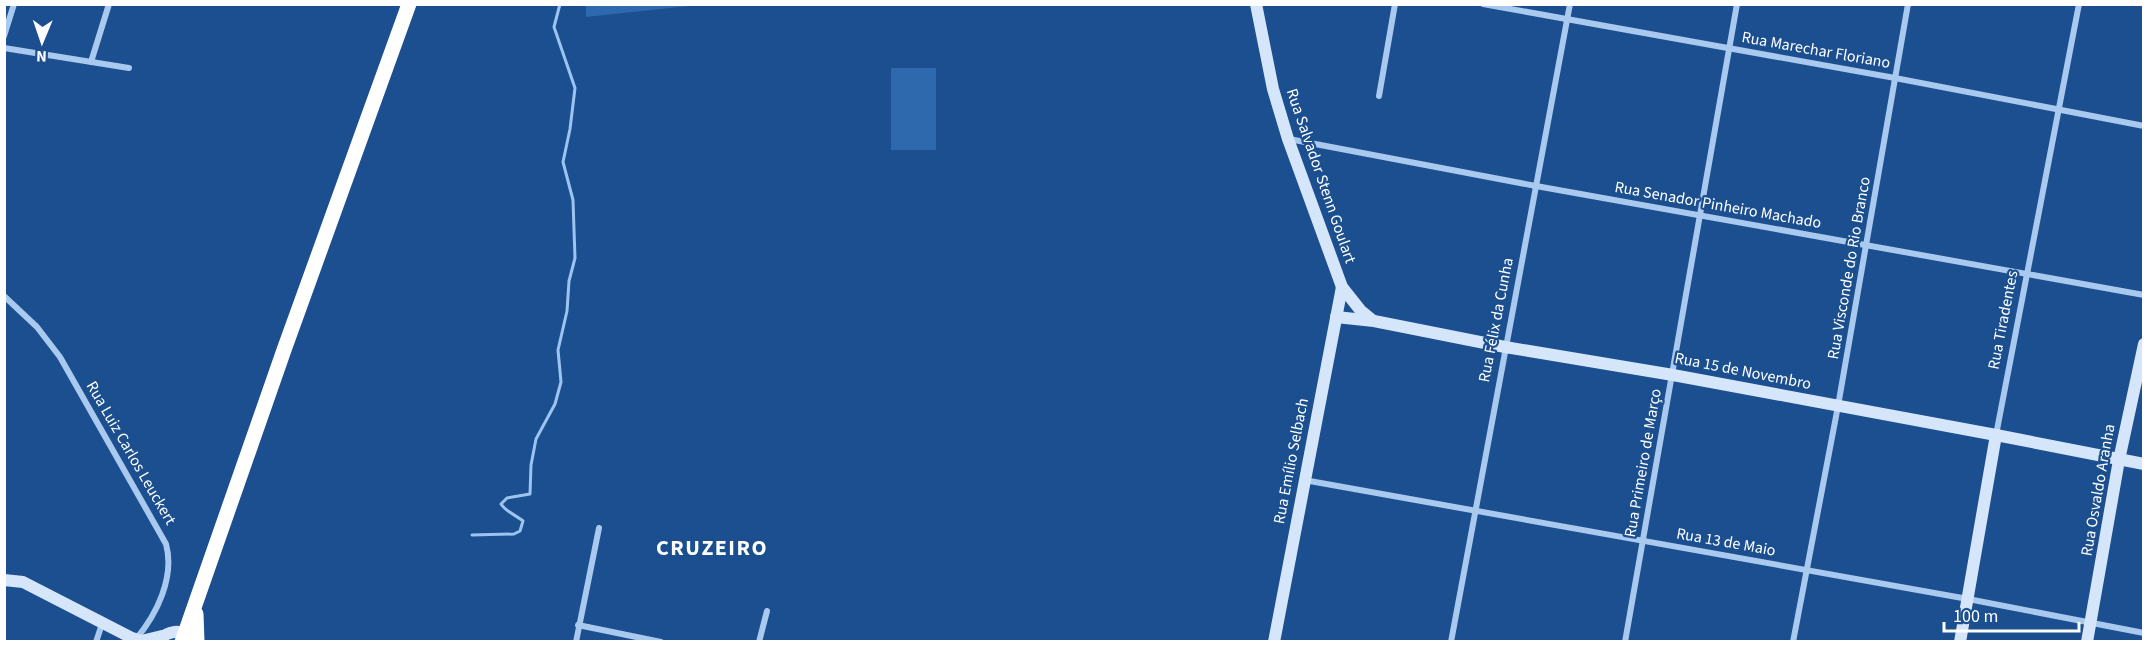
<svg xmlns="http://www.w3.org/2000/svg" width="2148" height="646" font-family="'Source Sans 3',sans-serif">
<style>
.green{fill:#2e69ad}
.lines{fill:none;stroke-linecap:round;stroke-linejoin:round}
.stream{stroke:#9cc4f0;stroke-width:3}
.street{stroke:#a9c9ee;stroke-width:6}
.secondary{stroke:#d6e6fa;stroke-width:12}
.highway{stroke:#fff;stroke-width:15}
.labels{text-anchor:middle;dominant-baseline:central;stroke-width:4.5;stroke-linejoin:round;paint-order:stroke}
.street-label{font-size:16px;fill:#fff;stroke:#1b4f8f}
.district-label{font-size:22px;font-weight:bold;letter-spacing:1.5px;fill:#fff;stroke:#1b4f8f}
</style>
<rect width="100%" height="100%" fill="#1b4f8f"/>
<g class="green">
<polygon points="586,4 698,4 698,5 586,17"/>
<rect x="891" y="68" width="45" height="82"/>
</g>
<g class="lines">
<path class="stream" d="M472 535 514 534 520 531 523 521C516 515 506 512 501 504L507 498 530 494 531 465 536 439 555 404 561 382 558 350 567 311 569 281 575 258 573 200 563 162 570 129 575 88 554 27 560 4"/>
<g class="street">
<polyline points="1483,4 1895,78 2144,126"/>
<polyline points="4,36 14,4"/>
<polyline points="4,48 129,68"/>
<polyline points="91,62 109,4"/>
<polyline points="1379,96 1395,4"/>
<polyline points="1289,139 1536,186 2144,295"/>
<path d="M4 296 37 327 60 357 166 544C175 577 157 614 136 639"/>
<polyline points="1996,435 2079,4"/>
<polyline points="1304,480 1968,599 2144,633"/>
<polyline points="578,625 661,642"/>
<polyline points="96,642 102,624"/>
<polyline points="576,642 599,528"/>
<polyline points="759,642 767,611"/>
<polyline points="1451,642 1570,4"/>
<polyline points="1625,642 1737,4"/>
<polyline points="1793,642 1838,406 1908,4"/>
</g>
<g class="secondary">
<polyline points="1256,4 1273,89 1288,139 1342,287 1361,311 1372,320"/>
<polyline points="1336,317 1374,321 1505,347 1673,375 1996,435 2144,464"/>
<polyline points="4,580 23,582 132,638 141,641 162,636"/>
<path d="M158 641C168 630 180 629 193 637"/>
<polyline points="1274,642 1342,287"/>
<polyline points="1960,642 1996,435"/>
<polyline points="2087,642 2119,460 2144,344"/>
</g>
<g class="highway">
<polyline points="196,614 197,641"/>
<polyline points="182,642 284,350 409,4"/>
</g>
</g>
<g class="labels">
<g class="street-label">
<text transform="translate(1816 50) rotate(10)">Rua Marechar Floriano</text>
<text transform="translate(1321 176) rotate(71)">Rua Salvador Stenn Goulart</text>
<text transform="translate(1718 205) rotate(10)">Rua Senador Pinheiro Machado</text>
<text transform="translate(1849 268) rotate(-80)">Rua Visconde do Rio Branco</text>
<text transform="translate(1496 320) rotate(-79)">Rua Félix da Cunha</text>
<text transform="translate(2003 320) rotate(-79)">Rua Tiradentes</text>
<text transform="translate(1743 371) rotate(11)">Rua 15 de Novembro</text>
<text transform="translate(131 453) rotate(60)">Rua Luiz Carlos Leuckert</text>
<text transform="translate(1291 461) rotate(-79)">Rua Emílio Selbach</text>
<text transform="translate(1643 463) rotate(-80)">Rua Primeiro de Março</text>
<text transform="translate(2098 490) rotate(-80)">Rua Osvaldo Aranha</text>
<text transform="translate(1726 542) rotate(10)">Rua 13 de Maio</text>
</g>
<g class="district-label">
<text x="712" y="548">CRUZEIRO</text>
</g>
</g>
<rect width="2148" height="646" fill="none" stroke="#ffffff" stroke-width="12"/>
<g transform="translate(42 42) rotate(182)" stroke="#1b4f8f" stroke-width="4.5" paint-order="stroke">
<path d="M0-4.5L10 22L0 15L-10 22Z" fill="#ffffff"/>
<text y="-9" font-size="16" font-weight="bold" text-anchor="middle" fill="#ffffff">N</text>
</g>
<path d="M1944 622v9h135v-9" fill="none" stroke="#ffffff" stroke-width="3"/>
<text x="1953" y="622" font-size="18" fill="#ffffff" stroke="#1b4f8f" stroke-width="4.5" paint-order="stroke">100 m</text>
</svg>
